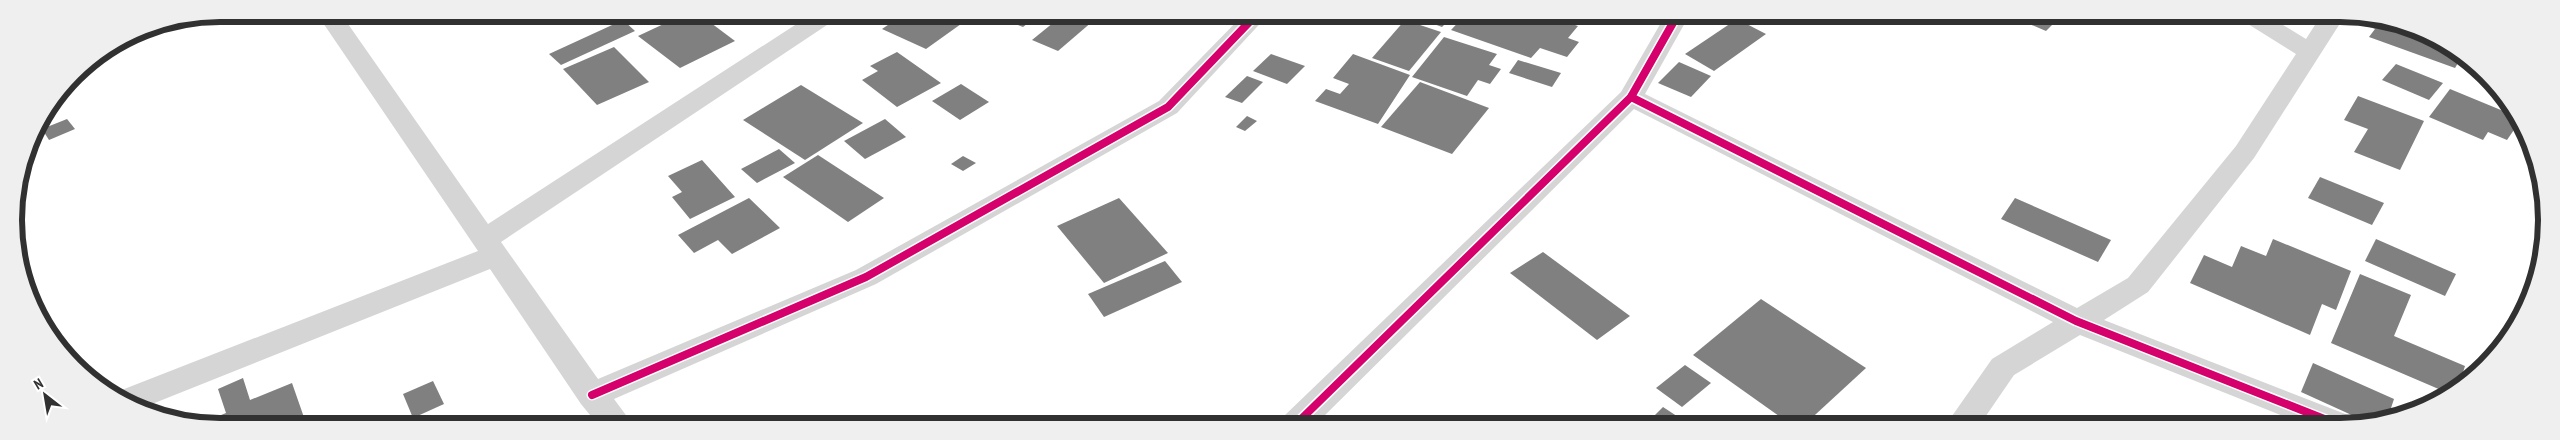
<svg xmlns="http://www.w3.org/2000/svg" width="2560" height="440" font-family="'PT Sans Narrow',sans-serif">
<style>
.building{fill:#808080}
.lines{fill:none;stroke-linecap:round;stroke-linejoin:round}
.minor{fill:#d5d5d5;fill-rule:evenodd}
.cycleway-casing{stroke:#fff;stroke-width:11}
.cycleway{stroke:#d6006c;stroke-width:8}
.rim{fill:none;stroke:#313131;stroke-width:6}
</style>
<rect width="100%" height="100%" fill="#fff"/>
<g class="building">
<polygon points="634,14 669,14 649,24"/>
<polygon points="685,14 699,14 735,41 680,68 638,36"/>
<polygon points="904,14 957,14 968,19 926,49 882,29"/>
<polygon points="991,14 1040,14 1023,27"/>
<polygon points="1064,14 1100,15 1058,51 1032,40"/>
<polygon points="1407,14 1455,14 1442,27"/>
<polygon points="1466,14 1542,14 1578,26 1568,38 1579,42 1567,57 1540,48 1531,58 1451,30"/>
<polygon points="2006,14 2063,14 2046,31"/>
<polygon points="2363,17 2431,35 2461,58 2455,68 2369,37 2375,29 2359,23"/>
<polygon points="1737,19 1766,34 1714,71 1685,54"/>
<polygon points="623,20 635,31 561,65 549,54"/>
<polygon points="1405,20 1441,32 1409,71 1372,58"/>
<polygon points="1444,37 1497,54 1489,65 1501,69 1490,84 1478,80 1467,96 1412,77"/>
<polygon points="614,47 649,82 597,105 563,69"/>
<polygon points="897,52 941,83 897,107 862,80 878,71 870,66"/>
<polygon points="1271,54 1305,66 1287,84 1253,71"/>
<polygon points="1353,54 1410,75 1378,124 1315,101 1326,89 1340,94 1349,84 1333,78"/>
<polygon points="1518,60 1561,73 1552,87 1509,73"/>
<polygon points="1679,62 1711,76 1691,97 1658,83"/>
<polygon points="2396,64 2443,83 2429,100 2382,80"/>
<polygon points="1247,76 1263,82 1242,103 1225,97"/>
<polygon points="1420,82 1489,108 1452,154 1381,127"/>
<polygon points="961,84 989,102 960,120 932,101"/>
<polygon points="801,85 863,123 805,160 743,120"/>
<polygon points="2450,89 2513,115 2518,124 2507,140 2488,132 2483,140 2429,117"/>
<polygon points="2358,96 2424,121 2400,170 2354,152 2368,129 2344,120"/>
<polygon points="1247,116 1257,121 1245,131 1236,127"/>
<polygon points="67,119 75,129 49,140 42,129"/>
<polygon points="885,119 906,137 865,159 844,141"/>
<polygon points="779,149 795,163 757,183 741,169"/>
<polygon points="818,155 884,198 848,222 783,177"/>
<polygon points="963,156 976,163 963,171 951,164"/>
<polygon points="702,160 735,197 690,219 672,197 682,192 668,176"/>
<polygon points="2320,177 2384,203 2372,225 2308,198"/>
<polygon points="749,198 780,228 732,254 718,240 694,253 678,235"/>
<polygon points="1119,198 1168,253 1104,283 1057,226"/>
<polygon points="2015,198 2111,240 2098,262 2001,219"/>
<polygon points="2273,239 2351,271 2336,310 2322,304 2310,335 2190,283 2204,255 2232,267 2241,246 2266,256"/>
<polygon points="2376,239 2456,274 2445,296 2365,261"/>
<polygon points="1543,252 1630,316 1597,340 1510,273"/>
<polygon points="1165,261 1182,282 1104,317 1088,294"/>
<polygon points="2360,274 2411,295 2394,336 2465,366 2459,385 2448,393 2331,343"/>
<polygon points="1761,299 1866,368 1803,426 1793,426 1693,355"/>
<polygon points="2313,363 2394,399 2388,417 2367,422 2301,392"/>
<polygon points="1685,365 1711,383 1682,407 1656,388"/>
<polygon points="243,378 250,400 292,383 307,426 199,424 226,413 218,389"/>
<polygon points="433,381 444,404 413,418 403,394"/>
<polygon points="1663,407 1692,426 1644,426"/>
</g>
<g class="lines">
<g class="minor">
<polygon points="317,14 341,14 488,224 812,14 840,14 836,19 501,242 598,379 856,270 1159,101 1244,14 1269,14 1177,113 876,284 614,399 634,426 599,426 581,404 490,269 142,408 129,405 114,393 478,251"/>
<polygon points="1666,14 1690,14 1645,94 2077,308 2128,278 2236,146 2296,54 2240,19 2236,14 2265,14 2306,39 2322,14 2346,14 2254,158 2148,292 2104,320 2353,417 2357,425 2308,426 2080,335 2014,375 1979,426 1945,426 1992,359 2053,322 1634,109 1314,426 1278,426 1283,417 1621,92"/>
</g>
<g class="cycleway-casing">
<g id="cycleway">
<polyline points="1631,97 2076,321 2342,426"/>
<polyline points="592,395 866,277 1168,107 1257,14"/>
<polyline points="1294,426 1631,97 1678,14"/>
</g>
</g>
<use href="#cycleway" class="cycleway"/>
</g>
<path d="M0 0H2560V440H0ZM220 22H2340A198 198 0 0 1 2538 220V220A198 198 0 0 1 2340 418H220A198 198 0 0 1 22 220V220A198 198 0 0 1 220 22Z" fill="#efefef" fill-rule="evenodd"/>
<path class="rim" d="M220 22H2340A198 198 0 0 1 2538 220V220A198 198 0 0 1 2340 418H220A198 198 0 0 1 22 220V220A198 198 0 0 1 220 22Z"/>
<g transform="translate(45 395) rotate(329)" stroke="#ffffff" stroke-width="4" paint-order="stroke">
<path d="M0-4L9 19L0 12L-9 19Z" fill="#313131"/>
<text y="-8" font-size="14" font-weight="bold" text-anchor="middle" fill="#313131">N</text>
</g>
</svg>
